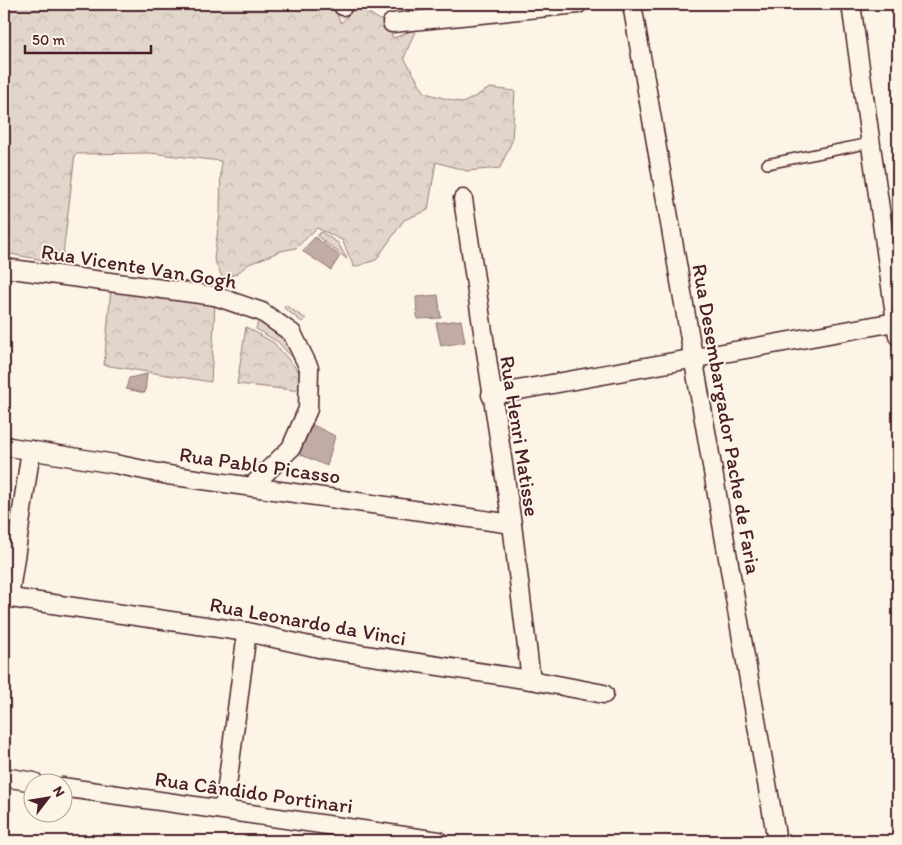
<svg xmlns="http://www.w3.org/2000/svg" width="902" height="845" font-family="Itim,sans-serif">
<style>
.forest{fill:url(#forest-crowns);stroke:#967a7a}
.green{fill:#e2d5ca;stroke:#967a7a}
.water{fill:#c0aca5;stroke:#917474}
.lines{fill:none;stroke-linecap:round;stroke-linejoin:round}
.lane-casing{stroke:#4a1f2b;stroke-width:12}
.street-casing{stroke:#4a1f2b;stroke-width:21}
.lane{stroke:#fcf5e5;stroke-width:9}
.street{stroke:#fcf5e5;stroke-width:18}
.labels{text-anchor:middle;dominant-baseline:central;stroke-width:4;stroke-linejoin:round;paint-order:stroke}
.street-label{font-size:21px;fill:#4a1f2b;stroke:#fcf5e5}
</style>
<defs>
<pattern id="forest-crowns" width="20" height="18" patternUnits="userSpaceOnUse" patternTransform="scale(1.25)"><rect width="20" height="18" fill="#e2d5ca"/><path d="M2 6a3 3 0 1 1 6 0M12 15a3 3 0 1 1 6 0" fill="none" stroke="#c3b6ae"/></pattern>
</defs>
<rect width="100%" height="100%" fill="#fcf5e5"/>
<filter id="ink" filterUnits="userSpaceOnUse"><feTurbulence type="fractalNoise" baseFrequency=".02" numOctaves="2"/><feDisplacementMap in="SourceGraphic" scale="10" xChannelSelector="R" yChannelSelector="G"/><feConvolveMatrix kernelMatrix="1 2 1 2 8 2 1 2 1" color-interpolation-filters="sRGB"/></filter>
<g filter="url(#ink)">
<g class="forest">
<polygon points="4,4 332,4 341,23 357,5 383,22 394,38 416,29 404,58 425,93 463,103 490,88 515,91 512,141 500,168 467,171 436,162 428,210 404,220 376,260 354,267 342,240 317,228 296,248 281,251 249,264 236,274 223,279 214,259 220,213 221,161 149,153 75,154 62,263 4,253"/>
<polygon points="111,288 215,303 211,382 104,365"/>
<polygon points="246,327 274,343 301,374 302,391 237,384"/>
</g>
<g class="green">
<polygon points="321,232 338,243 347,259 317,236"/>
<polygon points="285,305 306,319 302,322 284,308"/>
<polygon points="260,315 289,335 303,370 278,342 256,329"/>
</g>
<g class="water">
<polygon points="315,237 340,256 331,270 302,251"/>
<polygon points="438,295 441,318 417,319 416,297"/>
<polygon points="461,320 465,342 441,346 436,323"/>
<polygon points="147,374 145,393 126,389 129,378"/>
<polygon points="311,424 335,436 327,466 299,454"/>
</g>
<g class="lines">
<g class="lane-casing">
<polyline id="lane" points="767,164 870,143"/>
</g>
<g class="street-casing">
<g id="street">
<polyline points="343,4 343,6"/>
<polyline points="632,4 777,841"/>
<polyline points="851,4 898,336"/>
<polyline points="392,23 578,4"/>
<polyline points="463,199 512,524 531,680"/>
<polyline points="4,268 215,296 262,312 292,333 309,368 308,409 291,448 252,486"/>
<polyline points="491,395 895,322"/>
<polyline points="4,446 115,464 168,475 512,524"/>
<polyline points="4,597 247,632 319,648 531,680 604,694"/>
<polyline points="9,598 31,450"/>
<polyline points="4,777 34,782"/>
<polyline points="62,787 439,841"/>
<polyline points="224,809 247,632"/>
</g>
</g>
<use href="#lane" class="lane"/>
<use href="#street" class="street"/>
</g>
</g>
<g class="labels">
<g class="street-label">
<text transform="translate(139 266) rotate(9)">Rua Vicente Van Gogh</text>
<text transform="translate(727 419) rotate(80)">Rua Desembargador Pache de Faria</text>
<text transform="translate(520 436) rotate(81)">Rua Henri Matisse</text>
<text transform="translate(260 465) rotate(8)">Rua Pablo Picasso</text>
<text transform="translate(308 621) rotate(10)">Rua Leonardo da Vinci</text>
<text transform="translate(254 792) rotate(8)">Rua Cândido Portinari</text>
</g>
</g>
<rect width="902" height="845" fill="none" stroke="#fcf5e5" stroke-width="20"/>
<rect x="10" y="10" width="882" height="825" fill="none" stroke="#4a1f2b" stroke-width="2" filter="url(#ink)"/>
<g transform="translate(48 798) rotate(59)"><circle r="24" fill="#fcf5e5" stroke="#b59f9b"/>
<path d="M0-4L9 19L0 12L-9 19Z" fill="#4a1f2b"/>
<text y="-8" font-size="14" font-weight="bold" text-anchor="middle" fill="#4a1f2b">N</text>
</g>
<path d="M25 45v8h126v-8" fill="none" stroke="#4a1f2b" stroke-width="2.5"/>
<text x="32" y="45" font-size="15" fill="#4a1f2b" stroke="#fcf5e5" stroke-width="4" paint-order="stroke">50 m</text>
</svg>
